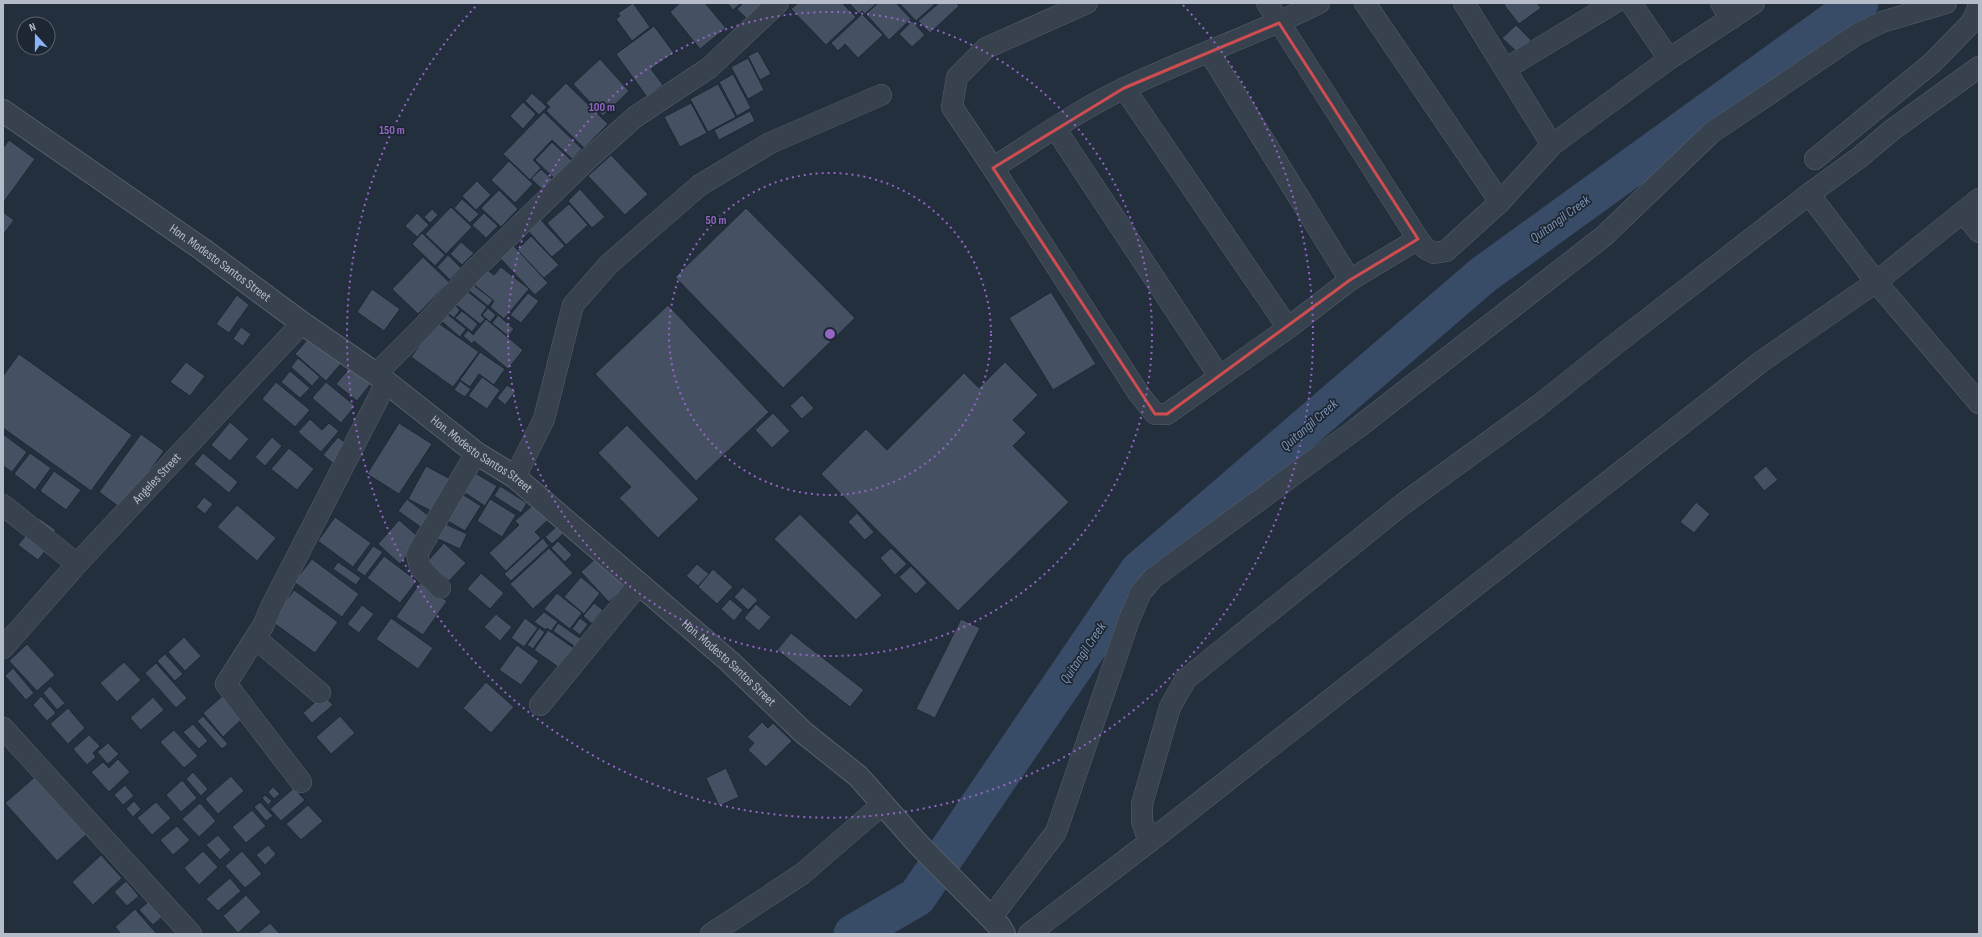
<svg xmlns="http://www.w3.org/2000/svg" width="1982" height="937" font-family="'Sofia Sans Condensed',sans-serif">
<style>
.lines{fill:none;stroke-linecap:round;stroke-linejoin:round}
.river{stroke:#394c67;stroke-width:39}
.building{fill:#455162;stroke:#1f2835}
.minor-casing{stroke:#565f6c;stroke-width:22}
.tertiary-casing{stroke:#565f6c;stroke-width:24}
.minor{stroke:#38414e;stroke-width:21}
.tertiary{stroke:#38414e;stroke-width:22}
.marked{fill:none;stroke:#ce4d50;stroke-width:3;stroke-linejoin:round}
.ring{fill:none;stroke:#9266c3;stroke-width:2;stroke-dasharray:2 4}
.labels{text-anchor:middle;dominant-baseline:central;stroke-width:3.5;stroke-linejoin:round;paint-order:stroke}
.street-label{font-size:13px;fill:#b4bcc9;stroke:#1d2633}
.water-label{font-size:14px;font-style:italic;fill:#7c92b1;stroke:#1d2633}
.centre{fill:#9266c3;stroke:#1d2633;stroke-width:2}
.ring-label{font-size:12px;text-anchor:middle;font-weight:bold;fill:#9266c3;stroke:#1d2633;stroke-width:3.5;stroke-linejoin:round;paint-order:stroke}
</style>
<rect width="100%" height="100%" fill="#242f3e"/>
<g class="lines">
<polyline class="river" points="853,934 917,897 1139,571 1483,275 1859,3"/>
</g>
<g class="building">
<polygon points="633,3 650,27 632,41 616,19 620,16 618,13"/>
<polygon points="680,3 705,3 726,28 700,49 670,12"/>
<polygon points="727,3 741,3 733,10"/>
<polygon points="743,3 759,3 762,6 747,19 737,9"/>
<polygon points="798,3 842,3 856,17 826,45 791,9"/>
<polygon points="849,3 877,3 865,14 862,11 859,14"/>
<polygon points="878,3 896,3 911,19 889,40 866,14"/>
<polygon points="899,3 936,3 916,21"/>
<polygon points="939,3 957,3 959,6 930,33 918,21"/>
<polygon points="1506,3 1537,3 1541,8 1519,24 1504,5"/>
<polygon points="862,14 883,35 858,58 845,44 838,51 831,43"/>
<polygon points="912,21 925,35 912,47 899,34"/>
<polygon points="1516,25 1531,40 1518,53 1502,38"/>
<polygon points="654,26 674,53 651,69 663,85 647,97 616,54"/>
<polygon points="758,51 771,74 760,80 748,56"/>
<polygon points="748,58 764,90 748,99 731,67"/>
<polygon points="600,59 629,91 603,116 573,84"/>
<polygon points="733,74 751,108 737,116 719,82"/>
<polygon points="566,83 608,124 584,148 546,111 550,107 546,103"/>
<polygon points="718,84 736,117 708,132 690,99"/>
<polygon points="532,93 547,107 539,115 525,101"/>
<polygon points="523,102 536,114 523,129 510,116"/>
<polygon points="691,103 707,133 680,147 664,117"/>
<polygon points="750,111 755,121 719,140 714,130"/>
<polygon points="544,112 582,149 572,159 552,140 533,160 541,168 530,180 503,154"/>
<polygon points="9,140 35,159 3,203 3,148"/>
<polygon points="552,142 573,162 556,180 535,160"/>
<polygon points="611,155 648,194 625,215 588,176"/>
<polygon points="509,161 533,184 515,203 491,180"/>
<polygon points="541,169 553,180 543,190 531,179"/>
<polygon points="477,181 491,195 476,210 462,196"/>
<polygon points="580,189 605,217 592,228 568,201"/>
<polygon points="499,190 518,209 501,227 481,208"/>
<polygon points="462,199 479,214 470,223 454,208"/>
<polygon points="569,204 588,225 566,245 547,223"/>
<polygon points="451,207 472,227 446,254 425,234"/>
<polygon points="746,208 855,318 783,388 675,277"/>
<polygon points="432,209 438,215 430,223 424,217"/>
<polygon points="3,212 14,220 3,235"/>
<polygon points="417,213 429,225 417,237 405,226"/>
<polygon points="484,213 498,226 486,238 472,225"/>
<polygon points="540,219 565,246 552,257 527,230"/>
<polygon points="422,233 445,255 435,266 412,244"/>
<polygon points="531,236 559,265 544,278 517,250"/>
<polygon points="461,242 474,253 462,265 450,254"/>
<polygon points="512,244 548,283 535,295 499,257"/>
<polygon points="448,255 461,268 450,280 437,267"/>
<polygon points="423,257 449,282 418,314 392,289"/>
<polygon points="501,267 529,289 504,319 490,307 494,301 472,283 485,268 494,275"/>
<polygon points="472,284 493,300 488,306 467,289"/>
<polygon points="372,289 400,309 384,331 357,312"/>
<polygon points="467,291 487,307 481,315 485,319 480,324 455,304"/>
<polygon points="1051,292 1096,364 1053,390 1009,318"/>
<polygon points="528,293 539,301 521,323 510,315"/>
<polygon points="237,295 249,305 229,333 216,324"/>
<polygon points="454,304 460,310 454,318 442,308"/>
<polygon points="668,305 769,412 696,481 595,374"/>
<polygon points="488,308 496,315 490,322 482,315"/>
<polygon points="462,311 478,324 472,332 455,318"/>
<polygon points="446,313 466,329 460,337 440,320"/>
<polygon points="498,315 514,329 508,336 492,323"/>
<polygon points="486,319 523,350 508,369 474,341 472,344 463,336 468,330 473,335"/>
<polygon points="437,322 479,352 453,387 411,357"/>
<polygon points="241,327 251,334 243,346 233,339"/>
<polygon points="314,332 345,359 326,381 295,354"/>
<polygon points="480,352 505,369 494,385 479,374 470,387 460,380"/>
<polygon points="19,354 132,435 91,491 3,428 3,376"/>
<polygon points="298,358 320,377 312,386 291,367"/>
<polygon points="186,362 205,376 190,396 170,382"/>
<polygon points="1005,362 1038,395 1013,420 1026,433 1013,446 1069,502 958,611 821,474 866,429 887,450 964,373 979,388"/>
<polygon points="353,364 373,381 357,401 336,384"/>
<polygon points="290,371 310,388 300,398 281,382"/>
<polygon points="482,377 500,390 487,409 468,396"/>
<polygon points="460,381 471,389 465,397 454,390"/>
<polygon points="276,382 310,410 295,427 262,399"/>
<polygon points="326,382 355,406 341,423 312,398"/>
<polygon points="507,385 516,391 505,405 497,398"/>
<polygon points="802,395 814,408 802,419 790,406"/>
<polygon points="773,413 790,431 772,448 755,430"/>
<polygon points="310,419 322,430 329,423 339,431 321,452 298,432"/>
<polygon points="230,422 249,439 230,461 211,445"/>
<polygon points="399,423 432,444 399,494 367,474"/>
<polygon points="627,425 699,499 658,538 619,498 631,487 598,453"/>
<polygon points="3,434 27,452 12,472 3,466"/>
<polygon points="141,434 164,451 122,509 99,492"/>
<polygon points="272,437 282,446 265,466 255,457"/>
<polygon points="338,437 349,446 334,464 323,455"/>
<polygon points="289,448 314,469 297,490 271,469"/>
<polygon points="30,453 51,468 35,490 14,474"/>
<polygon points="203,453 238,482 229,493 194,464"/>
<polygon points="426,466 454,481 437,514 408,499"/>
<polygon points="1766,466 1778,480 1764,491 1753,477"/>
<polygon points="470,470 497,486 485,506 459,489"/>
<polygon points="54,471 81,490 66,510 40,491"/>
<polygon points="500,486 527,503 521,513 494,496"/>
<polygon points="457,491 481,506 465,531 441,517"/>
<polygon points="204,497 213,504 205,514 196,507"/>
<polygon points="407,499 433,519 425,530 398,511"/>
<polygon points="490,499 516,515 502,537 477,521"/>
<polygon points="1696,502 1710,514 1694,533 1680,522"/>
<polygon points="534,504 548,520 535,532 541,538 506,571 489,553 519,525 515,521"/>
<polygon points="237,505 276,538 257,561 217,527"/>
<polygon points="857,513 874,532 865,540 848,522"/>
<polygon points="800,514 882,595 856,620 774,539"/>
<polygon points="335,517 371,543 353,567 318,541"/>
<polygon points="39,518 56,530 49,539 33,527"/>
<polygon points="399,520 421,539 400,564 378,544"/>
<polygon points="441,522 467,534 460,549 434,537"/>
<polygon points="556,527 563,534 552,544 545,537"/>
<polygon points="30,530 50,545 38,560 18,545"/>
<polygon points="543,538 549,546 511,581 504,574"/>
<polygon points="558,541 572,555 565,562 551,548"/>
<polygon points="444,543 466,563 449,581 427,562"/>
<polygon points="373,546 383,552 365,576 356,570"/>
<polygon points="549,548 573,573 533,609 510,584"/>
<polygon points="891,548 907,564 895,575 880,558"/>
<polygon points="384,556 417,581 400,603 367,578"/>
<polygon points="597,557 626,586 609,602 581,572"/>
<polygon points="312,559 359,594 342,617 294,582"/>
<polygon points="338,562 361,578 356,585 333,569"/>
<polygon points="697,564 709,574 698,586 686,576"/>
<polygon points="911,566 927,583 916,594 899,577"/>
<polygon points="713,569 733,587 717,604 698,587"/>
<polygon points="481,573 504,593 490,609 467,589"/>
<polygon points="581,577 600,593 584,614 564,597"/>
<polygon points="420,583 447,601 423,635 396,617"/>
<polygon points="743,587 758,600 748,610 734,597"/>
<polygon points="294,590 338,622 315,653 271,621"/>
<polygon points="557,593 582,613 570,629 544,609"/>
<polygon points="730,599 743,610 734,621 721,609"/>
<polygon points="594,603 603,610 592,624 583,616"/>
<polygon points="756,604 771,617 759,631 744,618"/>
<polygon points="362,605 374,614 359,633 347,624"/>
<polygon points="544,612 558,622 551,631 547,628 546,630 534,622"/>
<polygon points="496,614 512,627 500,641 484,627"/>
<polygon points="391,618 433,648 418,669 376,639"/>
<polygon points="525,618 538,628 524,647 511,638"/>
<polygon points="580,618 588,624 580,635 572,629"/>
<polygon points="961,619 980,628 935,718 916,709"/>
<polygon points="558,623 584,641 578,649 553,631"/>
<polygon points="539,628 545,632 533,649 527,645"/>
<polygon points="548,630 575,649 561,669 534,650"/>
<polygon points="791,633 864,690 850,707 777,650"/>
<polygon points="184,637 201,656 185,671 168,652"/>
<polygon points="27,644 55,675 37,691 9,661"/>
<polygon points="517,645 539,661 521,685 499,670"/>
<polygon points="165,654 183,674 175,681 157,661"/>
<polygon points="124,662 141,680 117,702 100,683"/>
<polygon points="156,663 187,698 176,708 145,673"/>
<polygon points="13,668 34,693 26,700 5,676"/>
<polygon points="486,682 514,707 491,733 463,708"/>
<polygon points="50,686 65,703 57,710 43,693"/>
<polygon points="226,693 246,715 223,737 203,713"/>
<polygon points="323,695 333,705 312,723 303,713"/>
<polygon points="41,696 56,713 47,721 33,705"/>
<polygon points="153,697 164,710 141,730 130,718"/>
<polygon points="68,708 85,728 68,744 50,724"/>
<polygon points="203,716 228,744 222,749 197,721"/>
<polygon points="340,716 355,733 331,754 316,737"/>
<polygon points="762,722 768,728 773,723 792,741 766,767 748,750 754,743 747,737"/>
<polygon points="193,724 208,741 199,749 183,732"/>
<polygon points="174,730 198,756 184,768 160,742"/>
<polygon points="89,735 100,746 93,753 96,757 87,765 73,749"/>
<polygon points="108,743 119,754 108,764 97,752"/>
<polygon points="118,759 130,772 109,792 91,772 103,762 109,768"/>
<polygon points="726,768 739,797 719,806 706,778"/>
<polygon points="193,772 208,789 201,796 186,779"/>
<polygon points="36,776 88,833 57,861 5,803"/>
<polygon points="231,776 244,791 218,814 205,799"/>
<polygon points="182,780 197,798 181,812 166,795"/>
<polygon points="125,785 134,796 123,805 114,795"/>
<polygon points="273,787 280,794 274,799 268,792"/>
<polygon points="294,788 305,800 281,821 270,809"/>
<polygon points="265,795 272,801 268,805 262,798"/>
<polygon points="134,801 141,809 133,817 126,809"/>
<polygon points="156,802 171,818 152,835 137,818"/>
<polygon points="260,802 273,816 266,821 254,807"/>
<polygon points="200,803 216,821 199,837 182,819"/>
<polygon points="308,805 323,821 301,840 286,824"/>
<polygon points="252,810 266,826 246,843 232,827"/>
<polygon points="177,826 190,840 173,855 160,840"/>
<polygon points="218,835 231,850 220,860 206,845"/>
<polygon points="268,845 276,854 265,865 256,855"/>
<polygon points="203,851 218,867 199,885 184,868"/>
<polygon points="242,851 262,874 245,888 225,866"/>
<polygon points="101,855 122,878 93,905 72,882"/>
<polygon points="230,878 241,891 218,911 206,899"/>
<polygon points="126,881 139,896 127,906 114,892"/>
<polygon points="246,895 261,912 238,933 223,916"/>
<polygon points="149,901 163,916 153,925 139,910"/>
<polygon points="135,909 156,933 155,934 121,934 115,927"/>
<polygon points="270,923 280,934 257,934"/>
</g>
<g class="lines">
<g class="minor-casing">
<g id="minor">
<polyline points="1087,3 986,48 957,77 952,107 993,168 1139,394 1155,414 1167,414 1288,328 1350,280 1418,239"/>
<polyline points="1267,3 1418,239 1426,249 1434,253 1446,251 1500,202 1552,145 1669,59 1754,3"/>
<polyline points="1365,3 1500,202"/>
<polyline points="1464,3 1552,145"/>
<polyline points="1631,3 1669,59"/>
<polyline points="1721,3 1731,19"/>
<polyline points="1209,52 1350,280"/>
<polyline points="1505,69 1614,3"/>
<polyline points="1124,88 1288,328"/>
<polyline points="1055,128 1219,376"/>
<polyline points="1815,159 1932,63 1971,23 1978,9 1978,3"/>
<path d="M993 168C1035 141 1080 109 1125 88 1189 57 1256 35 1319 3"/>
<polyline points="1809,194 1876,282 1979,403"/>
<polyline points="1963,212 1979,232"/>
<polyline points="376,374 422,328 472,272 588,159 635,117 709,68 778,3"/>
<polyline points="515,477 544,419 573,305 609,264 700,185 770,143 881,95"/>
<polyline points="3,505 77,564"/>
<polyline points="440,588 420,567 417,554 476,453"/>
<polyline points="255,638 320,693"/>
<path id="s1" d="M3 648 77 564 302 323"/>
<polyline points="540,705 639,584"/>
<polyline points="3,728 191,934"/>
<polyline points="301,782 226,684 264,624 270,609 386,383"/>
<polyline points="1149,842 1762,361 1876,282 1979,199"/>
<polyline points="991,918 1056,832 1129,620 1141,592 1153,578 1356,429 1604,236 1711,133 1856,35 1882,22 1946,3"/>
<polyline points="711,934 802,874 883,804"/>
<polyline points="1029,934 1149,842 1142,821 1142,804 1170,707 1186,679 1403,504 1538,406 1617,343 1809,194 1860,157 1892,130 1979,67"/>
</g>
</g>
<g class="tertiary-casing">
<g id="tertiary">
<path id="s2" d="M3 111 202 249 302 323 376 374 476 453 515 477 730 662 804 733 858 776 919 845 1000 927 1004 934"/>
</g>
</g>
<use href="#minor" class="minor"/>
<use href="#tertiary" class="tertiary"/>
</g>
<path class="marked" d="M1279 23 1418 239 1350 280 1167 414H1155L993 168 1124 88Z"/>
<g class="ring">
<circle cx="830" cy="334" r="161"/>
<circle cx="830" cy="334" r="322"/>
<path d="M1183 5A483 483 0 1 1 477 5"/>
</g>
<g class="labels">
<g class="street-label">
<text stroke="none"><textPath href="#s2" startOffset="265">Hon. Modesto Santos Street</textPath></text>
<text stroke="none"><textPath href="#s2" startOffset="589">Hon. Modesto Santos Street</textPath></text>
<text stroke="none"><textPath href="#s1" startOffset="229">Angeles Street</textPath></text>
<text stroke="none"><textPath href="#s2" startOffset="913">Hon. Modesto Santos Street</textPath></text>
</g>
<g class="water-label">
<text transform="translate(1560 219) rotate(-36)">Quitangil Creek</text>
<text transform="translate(1309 425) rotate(-41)">Quitangil Creek</text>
<text transform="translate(1083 653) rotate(-56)">Quitangil Creek</text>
</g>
</g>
<circle cx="830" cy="334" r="6" class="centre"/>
<g class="ring-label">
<text x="602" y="111">100 m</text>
<text x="392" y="134">150 m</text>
<text x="716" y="224">50 m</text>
</g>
<rect width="1982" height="937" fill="none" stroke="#b4bcc9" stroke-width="8"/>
<g transform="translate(36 36) rotate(339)"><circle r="19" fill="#1d2633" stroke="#59626f"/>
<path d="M0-3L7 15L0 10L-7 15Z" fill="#8ab4f8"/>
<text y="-6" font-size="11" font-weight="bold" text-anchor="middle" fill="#b4bcc9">N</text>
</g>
</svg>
